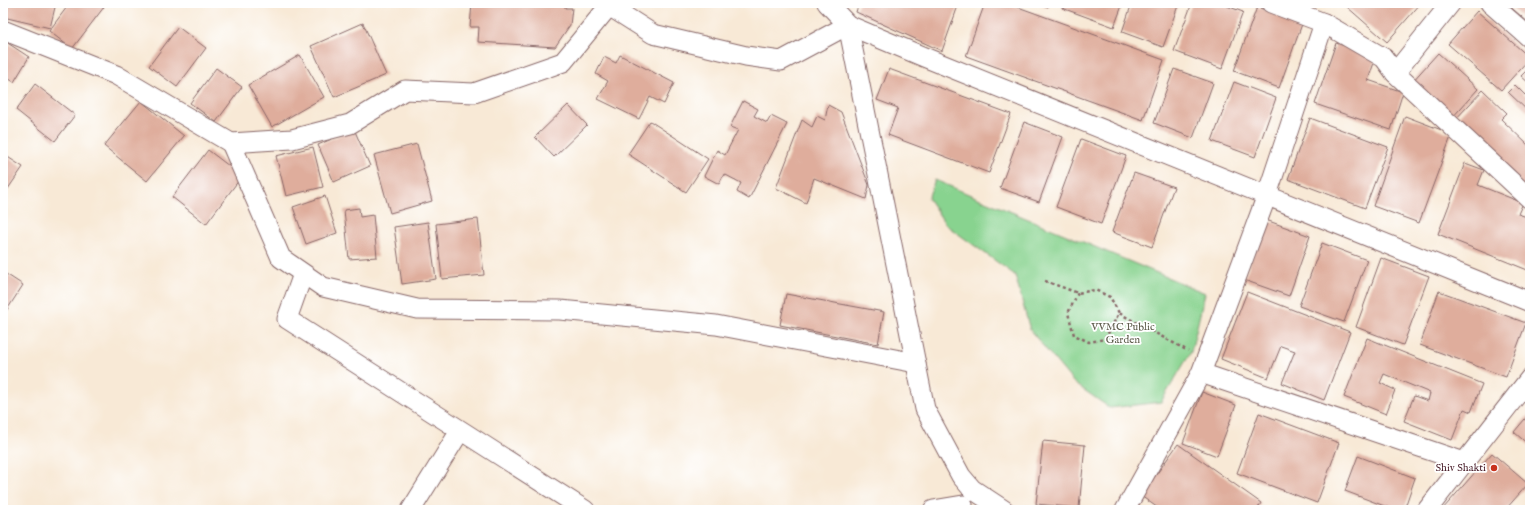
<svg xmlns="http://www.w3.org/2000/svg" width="1533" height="513" font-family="'IM FELL English',serif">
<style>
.green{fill:#88d38f;stroke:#69795d}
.building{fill:#dfad9c}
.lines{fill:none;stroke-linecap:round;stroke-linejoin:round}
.street-casing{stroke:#876667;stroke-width:21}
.path{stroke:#876667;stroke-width:2.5;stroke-dasharray:3 3;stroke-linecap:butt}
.street{stroke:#fff;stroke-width:19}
.poi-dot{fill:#c8321e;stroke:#fff;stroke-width:1.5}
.labels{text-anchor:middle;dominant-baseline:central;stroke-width:3.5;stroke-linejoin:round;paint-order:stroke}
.park-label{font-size:11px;fill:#605e4e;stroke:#fff}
.poi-label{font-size:11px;fill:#4a1f2b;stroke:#fff;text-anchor:end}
</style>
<rect width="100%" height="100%" fill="#fff"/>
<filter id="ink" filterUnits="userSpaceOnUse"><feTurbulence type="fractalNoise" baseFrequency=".025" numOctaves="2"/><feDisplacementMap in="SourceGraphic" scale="8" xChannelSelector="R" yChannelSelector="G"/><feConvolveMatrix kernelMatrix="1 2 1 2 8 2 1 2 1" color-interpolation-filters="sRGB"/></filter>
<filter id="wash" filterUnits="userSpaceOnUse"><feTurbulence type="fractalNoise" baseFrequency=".012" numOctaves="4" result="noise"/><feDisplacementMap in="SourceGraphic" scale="16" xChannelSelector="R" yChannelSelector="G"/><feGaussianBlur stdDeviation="0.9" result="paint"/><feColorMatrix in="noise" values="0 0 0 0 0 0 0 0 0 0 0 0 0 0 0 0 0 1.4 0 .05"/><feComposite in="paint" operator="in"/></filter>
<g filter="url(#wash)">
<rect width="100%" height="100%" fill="#f8e9d6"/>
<polygon class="green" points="935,180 1205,293 1191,352 1161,402 1110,408 1074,383 1030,330 1015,275 946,225 928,198"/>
<g id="blocks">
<g class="building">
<polygon points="3,3 56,3 50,28 3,17"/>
<polygon points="70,3 99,3 104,7 72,49 49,31"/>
<polygon points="472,3 565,3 565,8 572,8 570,25 555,47 478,42 479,27 470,27"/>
<polygon points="859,3 959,3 942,51 856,12"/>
<polygon points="985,3 1007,3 1164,60 1143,120 966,56"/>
<polygon points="1038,3 1049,3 1048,7"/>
<polygon points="1064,3 1123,3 1114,27 1062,8"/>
<polygon points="1132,3 1179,3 1163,47 1122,32"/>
<polygon points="1192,3 1219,3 1243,12 1222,69 1174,51"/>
<polygon points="1349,3 1421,3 1387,42 1346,6"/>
<polygon points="1506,3 1530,3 1530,24"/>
<polygon points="1257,7 1302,24 1279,88 1234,71"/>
<polygon points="1477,11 1530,58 1501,90 1448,44"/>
<polygon points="363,23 386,75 334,97 311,46"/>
<polygon points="178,27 206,48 177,87 149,66"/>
<polygon points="3,40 29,57 14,82 3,75"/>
<polygon points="1336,43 1376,57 1368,80 1403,92 1391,130 1315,104"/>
<polygon points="1438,53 1478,89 1451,119 1411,83"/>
<polygon points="300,55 324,97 272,127 248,85"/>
<polygon points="620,55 674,83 664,104 650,97 639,119 598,99 608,81 596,74 604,57 616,63"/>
<polygon points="1530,67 1530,84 1521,76"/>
<polygon points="216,68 242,87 216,122 190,103"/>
<polygon points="889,69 1011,114 989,173 888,135 898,108 877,100"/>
<polygon points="1174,69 1213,83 1193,138 1154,123"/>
<polygon points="1234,82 1276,98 1255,157 1212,141"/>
<polygon points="35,84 75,115 55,141 16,110"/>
<polygon points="1515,85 1525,95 1530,90 1530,113 1508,92"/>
<polygon points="1483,90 1507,113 1501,119 1530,147 1530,194 1453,122"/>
<polygon points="141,101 184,136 147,181 104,146"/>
<polygon points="743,101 758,109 754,116 767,123 771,116 787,124 749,199 737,192 741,183 724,174 719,184 704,176 717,150 725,155 738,130 730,127"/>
<polygon points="568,105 587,125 554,157 535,137"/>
<polygon points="828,105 841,112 869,185 866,199 814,178 806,203 776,188 802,120 812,127 817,116 825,120"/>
<polygon points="1405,116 1452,134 1419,223 1373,206"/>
<polygon points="1310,118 1388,147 1365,208 1288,179"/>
<polygon points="650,121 708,159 686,192 628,154"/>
<polygon points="1024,122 1063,137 1039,202 1000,188"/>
<polygon points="354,129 370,166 334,182 318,145"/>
<polygon points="1081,139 1126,156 1101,224 1056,207"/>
<polygon points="417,144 432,201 390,213 374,155"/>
<polygon points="313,147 323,187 286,196 276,156"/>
<polygon points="208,150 242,176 206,224 172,197"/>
<polygon points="3,154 23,167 3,196"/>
<polygon points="1465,163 1484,170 1478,185 1523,203 1518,214 1530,218 1530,271 1438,234"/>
<polygon points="1134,173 1174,187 1152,247 1112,232"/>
<polygon points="325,196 337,233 306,244 293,207"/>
<polygon points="359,208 360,217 373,215 377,257 349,259 344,210"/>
<polygon points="478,219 484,275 442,279 436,224"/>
<polygon points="1266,220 1310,236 1289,296 1244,280"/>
<polygon points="428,222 436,279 402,284 394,227"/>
<polygon points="1322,243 1367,260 1344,322 1299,306"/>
<polygon points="1381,258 1429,276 1403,345 1356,327"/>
<polygon points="3,272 23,285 3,316"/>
<polygon points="1439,291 1526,323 1506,377 1420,345"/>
<polygon points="1247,292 1350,332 1324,400 1282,383 1295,351 1281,346 1268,378 1221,359"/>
<polygon points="786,294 884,312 878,344 780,325"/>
<polygon points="1367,338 1482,384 1471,412 1464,409 1452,440 1404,421 1414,396 1428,401 1430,393 1384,374 1380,383 1395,390 1386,414 1344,397"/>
<polygon points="1202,392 1236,405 1217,456 1183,443"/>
<polygon points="1259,413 1339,443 1317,503 1237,473"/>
<polygon points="1530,413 1530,446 1514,432"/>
<polygon points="1043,441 1085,445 1079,508 1036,504"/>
<polygon points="1178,444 1261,503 1257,510 1161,510 1141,496"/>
<polygon points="1492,453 1528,484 1505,510 1442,510"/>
<polygon points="1358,456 1415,478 1404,510 1395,510 1345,491"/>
</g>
</g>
</g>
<g filter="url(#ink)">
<use href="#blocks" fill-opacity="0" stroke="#876667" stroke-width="1"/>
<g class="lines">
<g class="street-casing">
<g id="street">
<polyline points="827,3 848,25 924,57 1530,302"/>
<polyline points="1271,3 1324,23 1384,58 1395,73 1530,199"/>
<polyline points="1490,3 1530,38"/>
<polyline points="3,30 116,75 231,143 292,139 350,124 405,90 474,93 563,62 609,6 653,34 746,56 781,61 848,25 925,409 961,476 972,489 1004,510"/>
<polyline points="1395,73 1451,3"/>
<polyline points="231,143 281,258 323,287 417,309 560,310 716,325 916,363"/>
<polyline points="303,274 287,319 585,510"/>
<polyline points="1201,373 1464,462"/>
<polyline points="411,510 460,431"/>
<polyline points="933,510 963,505"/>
<polyline points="1125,510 1201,373 1267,195 1324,23"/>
<polyline points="1427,510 1530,378"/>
</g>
</g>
<g class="path">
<polyline points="1045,281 1078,293 1095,290 1110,297 1119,313"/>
<polyline points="1078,293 1068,313 1074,335 1089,342 1105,339 1119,313 1188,351"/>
</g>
<use href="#street" class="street"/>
</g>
</g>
<circle class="poi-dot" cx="1494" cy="468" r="4"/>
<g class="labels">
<g class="park-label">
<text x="1123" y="327">VVMC Public<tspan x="1123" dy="13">Garden</tspan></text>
</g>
<g class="poi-label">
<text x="1486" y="468">Shiv Shakti</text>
</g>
</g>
<rect width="1533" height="513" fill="none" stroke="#fff" stroke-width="16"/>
</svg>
